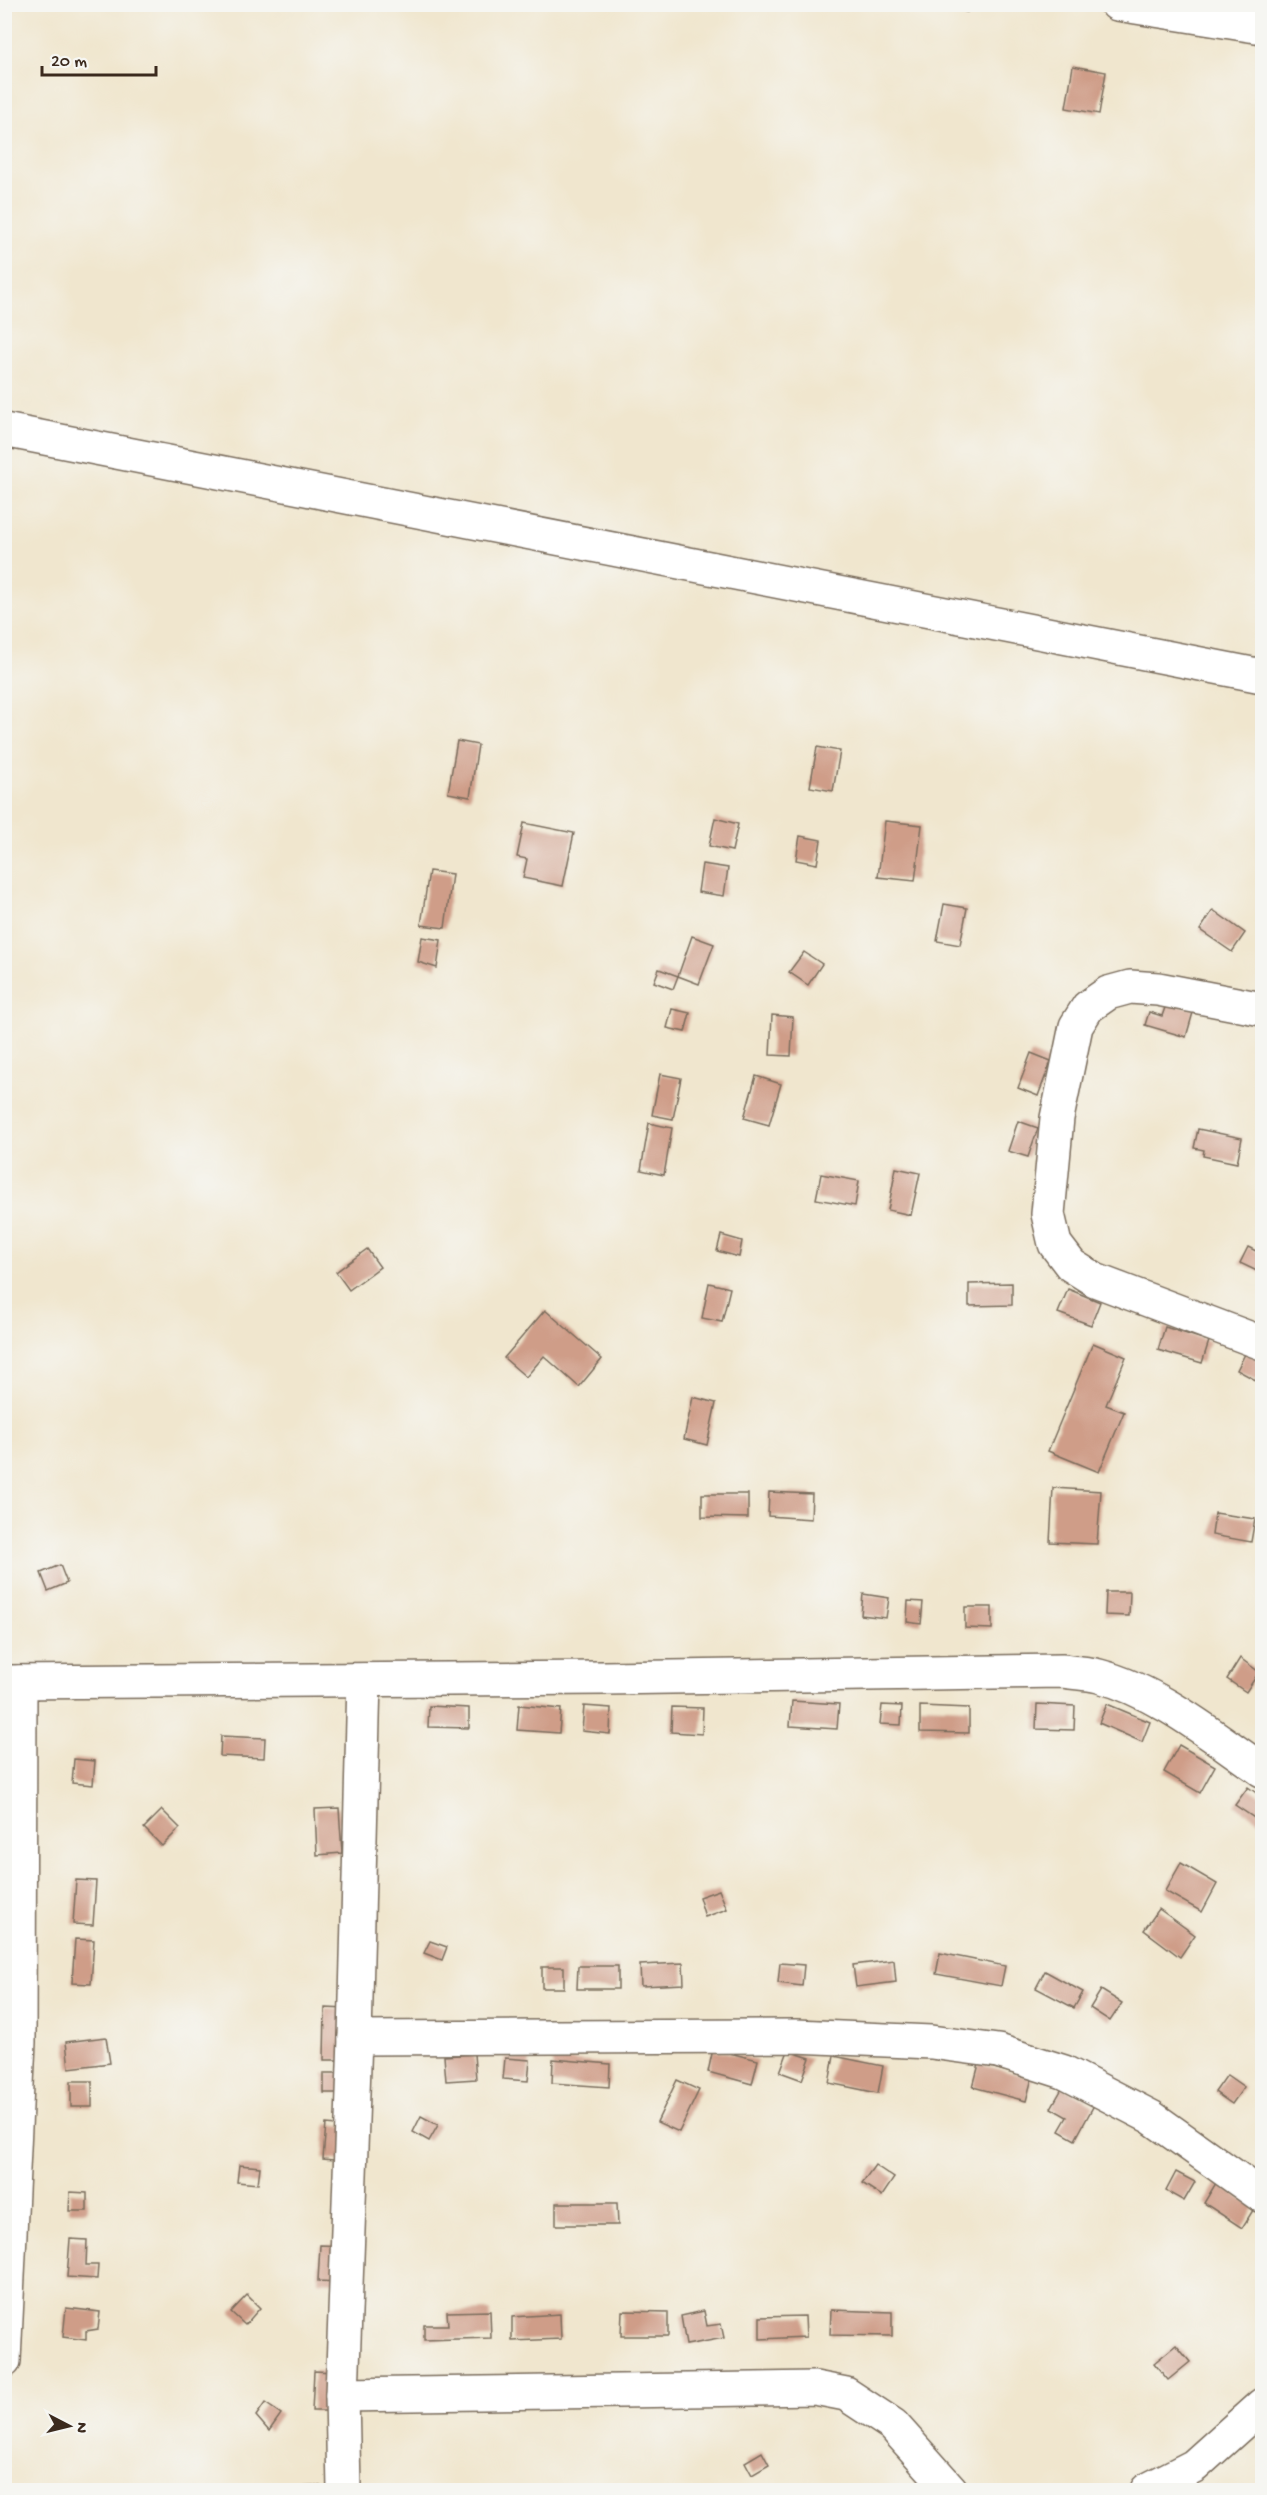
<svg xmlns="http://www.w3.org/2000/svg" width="1267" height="2495" font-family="'Gochi Hand',sans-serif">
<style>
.building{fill:#cf9d88}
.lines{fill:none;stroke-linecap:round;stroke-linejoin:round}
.street-casing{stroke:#7a6c5c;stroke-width:36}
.street{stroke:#fff;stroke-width:33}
</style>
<rect width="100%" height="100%" fill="#f6f6f2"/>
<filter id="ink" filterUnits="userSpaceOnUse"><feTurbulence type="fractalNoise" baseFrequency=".0167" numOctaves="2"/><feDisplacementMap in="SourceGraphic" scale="12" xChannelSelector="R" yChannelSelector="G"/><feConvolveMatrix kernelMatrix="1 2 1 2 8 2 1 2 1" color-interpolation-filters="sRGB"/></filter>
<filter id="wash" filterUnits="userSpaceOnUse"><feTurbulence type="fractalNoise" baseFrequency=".008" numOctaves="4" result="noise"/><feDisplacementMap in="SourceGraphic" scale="24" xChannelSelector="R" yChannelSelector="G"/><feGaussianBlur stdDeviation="1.35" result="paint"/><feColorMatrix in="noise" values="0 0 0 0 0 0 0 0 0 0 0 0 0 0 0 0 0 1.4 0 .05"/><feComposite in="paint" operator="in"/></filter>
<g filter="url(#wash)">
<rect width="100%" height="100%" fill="#f0e6ce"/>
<g id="blocks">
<g class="building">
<polygon points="931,4 969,4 967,12"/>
<polygon points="1073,66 1106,72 1099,114 1066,108"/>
<polygon points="457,741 478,745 470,797 448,793"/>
<polygon points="817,747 840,751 833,791 810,787"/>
<polygon points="715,818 738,824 732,851 709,846"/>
<polygon points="885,821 922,825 915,881 878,877"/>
<polygon points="524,823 574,833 563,886 523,878 527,859 517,857"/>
<polygon points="800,836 821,840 817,864 796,860"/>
<polygon points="702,864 728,868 724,896 698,892"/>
<polygon points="429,871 452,874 445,928 421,925"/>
<polygon points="944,904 967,908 960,945 937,941"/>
<polygon points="1213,910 1245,933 1232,952 1200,930"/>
<polygon points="692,936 714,944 699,984 678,976"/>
<polygon points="422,937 441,940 437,968 418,962"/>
<polygon points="804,952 822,964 808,985 789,972"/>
<polygon points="659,969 678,976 673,989 654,982"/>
<polygon points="1167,1002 1194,1009 1186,1037 1145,1025 1149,1012 1162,1016"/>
<polygon points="672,1009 690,1013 685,1032 667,1028"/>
<polygon points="772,1015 793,1017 791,1056 770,1055"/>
<polygon points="1031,1053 1051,1061 1038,1096 1018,1088"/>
<polygon points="660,1074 681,1078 673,1119 652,1115"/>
<polygon points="756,1076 781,1084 769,1125 744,1118"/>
<polygon points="1018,1121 1038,1128 1028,1157 1008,1151"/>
<polygon points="649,1123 672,1128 664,1175 641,1170"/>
<polygon points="1198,1129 1242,1138 1237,1163 1203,1156 1204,1150 1194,1148"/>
<polygon points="896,1168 920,1173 911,1215 888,1210"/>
<polygon points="821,1174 859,1181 855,1206 816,1199"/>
<polygon points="721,1235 742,1241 739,1257 717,1251"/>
<polygon points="1248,1247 1262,1254 1261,1273 1240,1263"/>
<polygon points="367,1249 380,1267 349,1290 336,1272"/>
<polygon points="709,1283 730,1288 722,1322 702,1318"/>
<polygon points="1012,1283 1012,1305 969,1306 969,1284"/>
<polygon points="1068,1289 1100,1302 1091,1325 1058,1313"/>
<polygon points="545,1310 602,1359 579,1387 544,1356 526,1377 504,1358"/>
<polygon points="1165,1327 1209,1341 1202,1363 1158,1350"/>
<polygon points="1093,1343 1126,1357 1106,1405 1124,1412 1099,1472 1048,1451"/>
<polygon points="1246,1352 1262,1361 1261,1383 1237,1370"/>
<polygon points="693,1397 716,1403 707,1445 684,1439"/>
<polygon points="1053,1488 1101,1491 1097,1544 1050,1542"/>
<polygon points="769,1492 812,1494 811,1519 768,1516"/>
<polygon points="702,1494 748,1494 748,1518 702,1517"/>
<polygon points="1215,1513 1255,1519 1251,1542 1212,1535"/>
<polygon points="60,1565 67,1583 48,1591 41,1573"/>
<polygon points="1106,1592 1130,1592 1129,1616 1105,1615"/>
<polygon points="863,1594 889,1598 886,1618 861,1615"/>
<polygon points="908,1601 923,1602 921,1624 907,1622"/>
<polygon points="965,1607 992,1607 992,1629 965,1628"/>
<polygon points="1240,1658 1259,1672 1246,1692 1227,1679"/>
<polygon points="792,1701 839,1704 837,1729 790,1726"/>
<polygon points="1037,1704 1075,1706 1074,1730 1036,1729"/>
<polygon points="1107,1704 1150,1722 1142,1742 1099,1723"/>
<polygon points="519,1705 561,1709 559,1733 517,1730"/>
<polygon points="882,1705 902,1706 901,1725 880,1724"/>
<polygon points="429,1706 469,1708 469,1728 428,1727"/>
<polygon points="584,1706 611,1708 610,1734 582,1731"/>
<polygon points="920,1706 969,1708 969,1733 920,1732"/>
<polygon points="672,1707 703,1708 702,1734 671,1732"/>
<polygon points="221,1736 265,1738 264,1758 220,1756"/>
<polygon points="1179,1745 1215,1766 1200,1793 1164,1772"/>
<polygon points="74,1759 95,1761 93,1785 72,1783"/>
<polygon points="1248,1787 1262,1797 1262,1823 1235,1805"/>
<polygon points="339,1808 342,1853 317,1855 315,1809"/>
<polygon points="162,1810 180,1828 162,1846 144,1828"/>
<polygon points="1181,1863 1217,1884 1202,1912 1165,1891"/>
<polygon points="76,1880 96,1881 93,1925 73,1924"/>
<polygon points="719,1890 727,1909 705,1917 699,1897"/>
<polygon points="1159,1909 1195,1935 1180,1957 1144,1930"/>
<polygon points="75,1939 94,1940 91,1984 72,1983"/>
<polygon points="430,1941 447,1947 442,1960 424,1953"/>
<polygon points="940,1953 1005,1966 1001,1986 936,1974"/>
<polygon points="894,1960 896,1982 856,1987 853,1965"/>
<polygon points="683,1963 684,1984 641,1986 640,1965"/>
<polygon points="780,1963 804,1965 802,1986 778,1983"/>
<polygon points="578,1966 618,1966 618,1989 577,1989"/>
<rect x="542" y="1967" width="22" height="21"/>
<polygon points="1045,1971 1083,1992 1074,2008 1036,1988"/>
<polygon points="1101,1990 1122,2003 1110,2021 1090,2008"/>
<polygon points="325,2008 347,2009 346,2060 324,2060"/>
<polygon points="106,2037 110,2063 69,2068 66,2042"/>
<polygon points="713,2049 758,2060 752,2084 708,2072"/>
<polygon points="788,2051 810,2058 802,2080 780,2072"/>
<polygon points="474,2054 476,2079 446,2081 444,2056"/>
<polygon points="834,2056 883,2066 878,2093 829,2083"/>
<polygon points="505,2058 530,2060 528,2081 503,2079"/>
<polygon points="553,2059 610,2064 609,2087 552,2083"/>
<polygon points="979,2064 1032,2078 1026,2101 973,2087"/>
<rect x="324" y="2073" width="17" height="20"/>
<polygon points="1227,2075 1244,2087 1232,2104 1215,2092"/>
<polygon points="677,2080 699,2090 679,2132 657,2122"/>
<rect x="71" y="2081" width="21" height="26"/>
<polygon points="1063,2087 1094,2105 1075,2140 1059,2131 1067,2117 1051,2108"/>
<polygon points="421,2116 438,2125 429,2141 413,2132"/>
<polygon points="326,2124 347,2126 344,2161 323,2159"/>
<polygon points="239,2165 260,2167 258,2184 237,2182"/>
<polygon points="875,2165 894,2178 882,2196 862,2183"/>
<polygon points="1176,2172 1195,2182 1184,2201 1166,2191"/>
<polygon points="1216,2183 1255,2207 1242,2228 1204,2203"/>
<polygon points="70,2192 87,2193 87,2211 69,2211"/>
<polygon points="556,2203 617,2203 618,2225 556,2225"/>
<polygon points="70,2239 87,2240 86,2265 98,2265 97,2279 67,2277"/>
<polygon points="320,2245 342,2246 339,2282 318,2281"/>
<polygon points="247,2295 260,2308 245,2325 231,2312"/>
<polygon points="66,2308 100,2312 98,2329 86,2331 86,2340 63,2337"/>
<polygon points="831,2310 892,2312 892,2336 830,2335"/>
<polygon points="490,2311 491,2338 424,2340 424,2325 448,2325 447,2312"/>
<polygon points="622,2311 668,2312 668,2336 621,2336"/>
<polygon points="704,2311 707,2326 721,2324 724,2338 686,2345 681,2316"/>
<polygon points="560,2314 561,2339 512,2341 512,2317"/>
<polygon points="805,2316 806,2337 760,2339 760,2317"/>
<polygon points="1176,2345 1190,2362 1168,2380 1154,2363"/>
<polygon points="314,2371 334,2372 332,2411 312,2411"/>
<polygon points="265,2403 281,2414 269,2431 256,2416"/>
<polygon points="762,2452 769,2465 752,2475 745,2462"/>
<polygon points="320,2486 320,2490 297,2490 297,2487"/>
</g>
</g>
</g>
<g filter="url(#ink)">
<use href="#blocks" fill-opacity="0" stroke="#7a6c5c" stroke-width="1.5"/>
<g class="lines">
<g class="street-casing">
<g id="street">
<polyline points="1117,4 1262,27"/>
<polyline points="4,430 1262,676"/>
<polyline points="1262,1009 1158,989 1130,987 1108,993 1088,1007 1076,1026 1057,1118 1048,1214 1055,1244 1071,1265 1095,1280 1262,1343"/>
<path d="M4 1682 605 1678 1063 1671C1075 1673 1088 1673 1099 1676 1159 1692 1212 1736 1262 1770"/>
<polyline points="355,2038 796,2036 931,2042 998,2051 1064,2072 1151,2117 1262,2196"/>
<polyline points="4,2361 19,2042 20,1682"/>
<polyline points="342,2395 815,2388 846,2394 893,2425 951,2490"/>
<polyline points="344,2490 342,2395 355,2038 364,1680"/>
<polyline points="1147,2490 1194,2466 1262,2405"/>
</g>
</g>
<use href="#street" class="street"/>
</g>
</g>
<rect width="1267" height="2495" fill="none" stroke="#f6f6f2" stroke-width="24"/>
<g transform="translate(69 2426) rotate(97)" stroke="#f6f6f2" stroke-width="4.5" paint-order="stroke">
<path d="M0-4.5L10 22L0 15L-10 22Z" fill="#3b2a1e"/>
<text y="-9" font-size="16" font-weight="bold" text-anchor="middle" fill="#3b2a1e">N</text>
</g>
<path d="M42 66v9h114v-9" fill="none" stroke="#3b2a1e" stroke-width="3"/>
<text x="51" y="66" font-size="18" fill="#3b2a1e" stroke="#f6f6f2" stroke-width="4.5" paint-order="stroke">20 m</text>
</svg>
